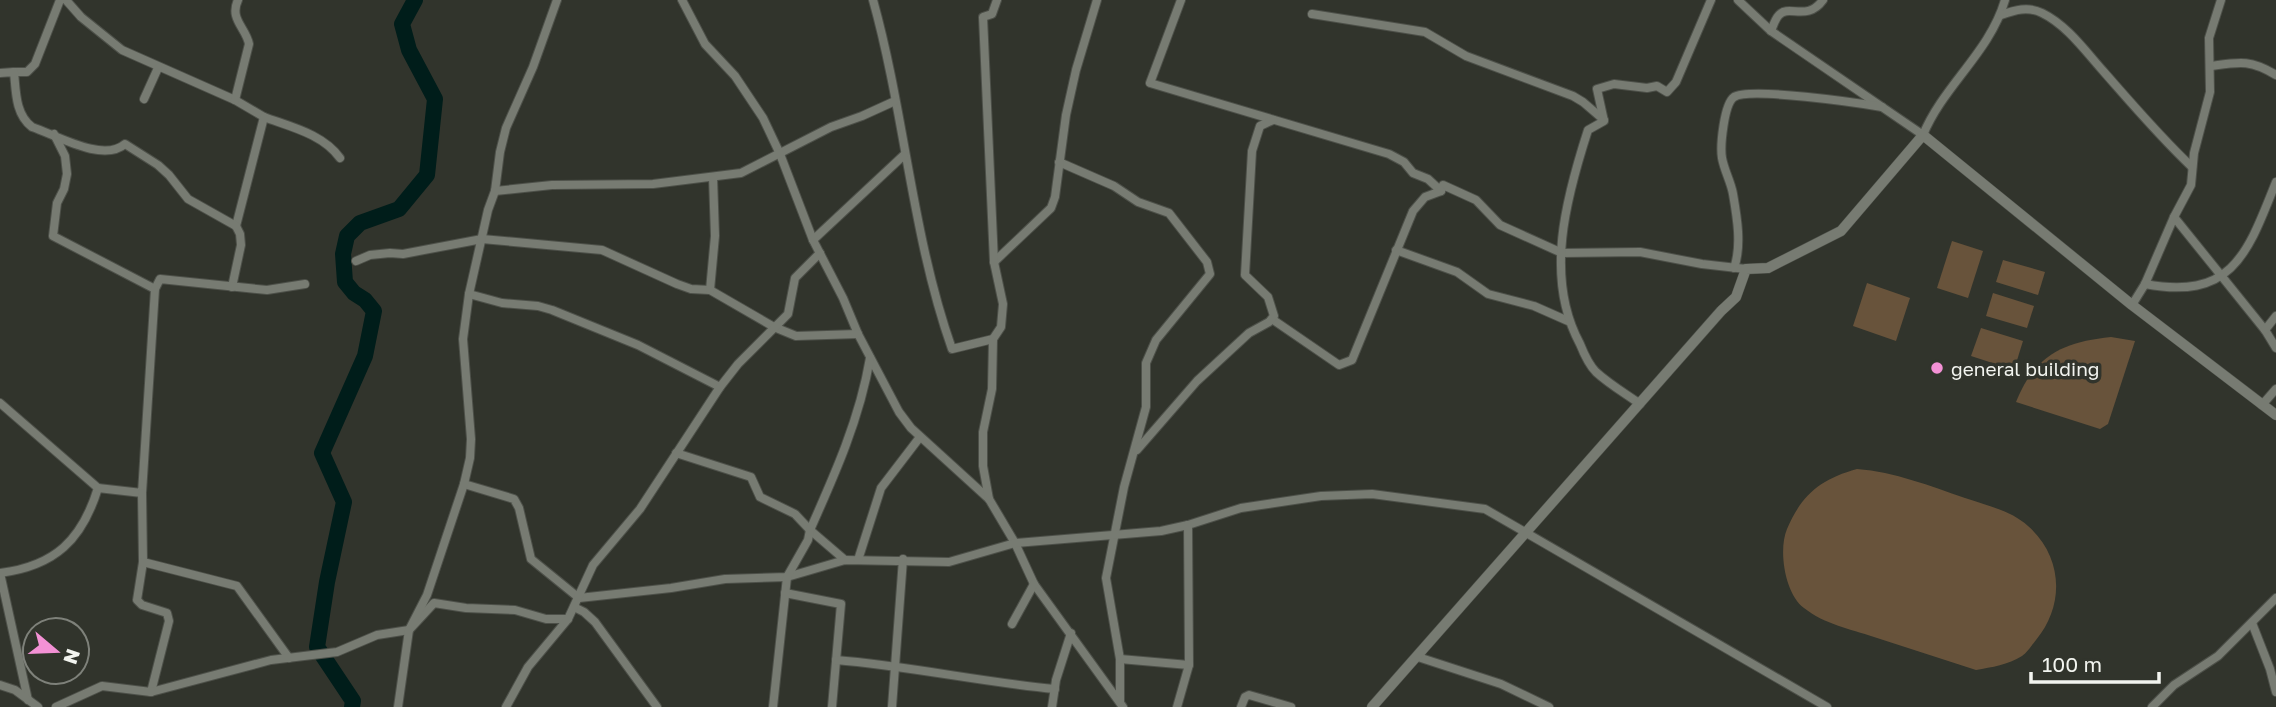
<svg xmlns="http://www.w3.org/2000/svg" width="2276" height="707" font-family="'Golos Text',sans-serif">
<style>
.green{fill:#68533b}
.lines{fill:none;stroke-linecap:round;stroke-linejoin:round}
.river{stroke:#001d1a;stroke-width:16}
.minor-casing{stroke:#4d5049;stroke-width:10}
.tertiary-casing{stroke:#4d5049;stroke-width:11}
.minor{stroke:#777b72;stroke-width:8}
.tertiary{stroke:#777b72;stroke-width:10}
.poi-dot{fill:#f391d5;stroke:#31342c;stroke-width:2.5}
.labels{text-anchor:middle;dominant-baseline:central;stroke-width:7;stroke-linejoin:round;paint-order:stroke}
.poi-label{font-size:19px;fill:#f2f4ef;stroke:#31342c;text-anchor:start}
</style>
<rect width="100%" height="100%" fill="#31342c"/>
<g class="green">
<polygon points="1952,241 1983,251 1968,298 1937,288"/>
<polygon points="2003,260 2045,272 2038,295 1996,282"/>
<polygon points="1867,283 1910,298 1896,341 1853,326"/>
<polygon points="1993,293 2034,306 2027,328 1986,316"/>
<polygon points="1981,328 2023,341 2014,370 1971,356"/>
<path d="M2111 337 2135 341 2108 424 2100 429 2016 402C2035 355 2063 342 2111 337Z"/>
<path d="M1857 469C1895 472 1930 486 1965 498 1986 505 2012 511 2028 526 2063 557 2065 605 2036 640 2032 645 2027 653 2022 656 2008 665 1992 667 1976 670 1942 659 1908 648 1874 637 1850 629 1824 624 1804 608 1785 594 1778 550 1787 529 1802 494 1821 479 1857 469Z"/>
</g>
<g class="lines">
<polyline class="river" points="352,707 353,701 317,647 327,582 344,502 322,453 365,356 374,311 365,300 354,293 345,282 343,254 347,236 360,223 399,209 427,175 435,99 409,50 402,24 415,0"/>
<g class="minor-casing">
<g id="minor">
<polyline points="66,0 81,17 122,50 235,100 264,117 236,226"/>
<polyline points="682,0 705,44 735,76 763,118 780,154 813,240 843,298 858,334 899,412 911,428 989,499 1015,543 1034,584 1123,707"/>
<path d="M873 0C905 115 912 236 952 349L993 339"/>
<polyline points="1181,0 1150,83 1389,154 1404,162 1413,173 1428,179 1441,191 1443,185 1476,200 1500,225 1562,253 1640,252 1702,264 1746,269"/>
<path d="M1738 0 1771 31 1923 135C1943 86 1990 52 2005 0"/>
<polyline points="1312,14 1425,32 1466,56 1573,96 1583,102 1604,120"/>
<path d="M2001 15C2015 10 2028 6 2042 13 2067 25 2086 52 2104 72 2133 105 2161 138 2192 167"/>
<path d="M1771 31C1773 26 1775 19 1779 15 1789 4 1807 22 1823 0"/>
<path d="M2211 66C2239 62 2250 59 2276 75"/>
<polyline points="14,72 27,72 35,64 60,0"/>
<path d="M0 73 14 72C16 91 15 114 32 127 56 135 103 163 125 144L158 165 169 175 188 199 236 226 240 234 241 245 232 287"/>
<polyline points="144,99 158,68"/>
<path d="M235 100 249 44C246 28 229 19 238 0"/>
<path d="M264 117C291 127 323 134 340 158"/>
<polyline points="54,134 65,156 67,174 64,189 57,203 53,236 155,289"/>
<polyline points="1059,162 1114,186 1138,202 1169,213 1207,262 1210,274 1156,340 1146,363 1146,407 1124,487 1106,578 1120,659 1120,702"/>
<polyline points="495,191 552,185 653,184 741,173 831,127 862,116 895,101"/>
<polyline points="2174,217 2265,330 2276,348"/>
<polyline points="813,240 904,155"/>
<polyline points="1396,250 1457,272 1488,294 1534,306 1568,321"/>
<polyline points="356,261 370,255 390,253 403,254 482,239 602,250 677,284 691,289 710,290 774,327 796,336 858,334"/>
<polyline points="994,262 1051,208 1055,197 1066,115 1076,70 1097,0"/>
<path d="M1734 268C1742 246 1737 217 1733 194 1731 182 1724 170 1722 158 1720 146 1724 104 1734 97 1750 87 1859 103 1882 107"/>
<path d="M2145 284C2233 301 2248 252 2276 182"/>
<polyline points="710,290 715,236 713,177"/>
<polyline points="469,294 502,303 538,306 552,310 638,345 720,387"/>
<polyline points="2132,305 2145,284 2174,217 2191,185 2194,153 2210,92 2209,38 2221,0"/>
<polyline points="1272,319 1339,365 1352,360 1413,211 1425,197 1441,191"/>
<polyline points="2265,330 2276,316"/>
<path d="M0 403 98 488C82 540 55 566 0 573L28 700"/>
<path d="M1640 404C1626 394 1609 384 1596 372 1589 365 1584 354 1580 344 1544 278 1566 198 1588 130L1604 121 1597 89 1614 84 1647 88 1657 86 1667 92 1676 82 1711 0"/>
<polyline points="2262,405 2276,389"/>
<polyline points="1137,450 1197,381 1249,333 1269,322 1274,316 1268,297 1245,275 1252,151 1260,126 1273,120"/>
<polyline points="676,453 751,477 760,497 795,514 810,530 845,560"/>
<polyline points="464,484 514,499 519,508 531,559 579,598 671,588 725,579 787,577 845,560 949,562 1015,543 1161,531 1188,525 1241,508 1321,496 1372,494 1485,509 1827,707"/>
<polyline points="98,488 142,493 155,289 160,279 267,290 305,284"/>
<polyline points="142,493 143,562 137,600 142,605 167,613 169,621 151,692"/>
<polyline points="989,499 983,466 983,432 992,389 993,339 1001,327 1003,304 994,262 983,17 992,14 997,0"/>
<polyline points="858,560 881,488 920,437"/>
<polyline points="143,562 237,586 289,658"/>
<polyline points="785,593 841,604 832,707"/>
<polyline points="574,607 584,612 595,622 657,707"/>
<polyline points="2252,623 2270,669 2276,692"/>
<polyline points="1012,624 1034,584"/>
<polyline points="1418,657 1501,684 1549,707"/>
<polyline points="1120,659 1189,665"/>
<path d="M836 660C909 666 981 682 1055 689"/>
<polyline points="0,685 15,690 38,707"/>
<polyline points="56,707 102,686 151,692 271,660 337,652 377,635 409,630 434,603 466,608 515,610 546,619 568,619"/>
<polyline points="398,707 409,630 427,595 464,484 470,458 471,439 463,339 469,294 488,210 495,191 500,152 506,128 533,67 557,0"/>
<polyline points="506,707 528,667 568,619 593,565 640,509 720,387 738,364 788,314 795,278 820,253"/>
<path d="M773 707 787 577 808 540 810 530C835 474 860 418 870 358"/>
<polyline points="892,707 903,559"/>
<polyline points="1052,707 1056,680 1071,633"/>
<polyline points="1177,707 1189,665 1188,525"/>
<polyline points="1241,707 1245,697 1249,695 1291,707"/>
<polyline points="2152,707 2174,685 2218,656 2276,598"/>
</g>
</g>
<g class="tertiary-casing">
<polyline id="tertiary" points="1372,707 1721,311 1736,297 1746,269 1768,268 1841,231 1923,135 2132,305 2276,415"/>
</g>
<use href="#minor" class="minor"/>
<use href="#tertiary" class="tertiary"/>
</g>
<circle class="poi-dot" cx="1937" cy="368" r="7"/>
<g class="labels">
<g class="poi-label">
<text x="1951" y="368">general building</text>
</g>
</g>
<g transform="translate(56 651) rotate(109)"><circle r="33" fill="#31342c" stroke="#7e817a" stroke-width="2"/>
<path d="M0-5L12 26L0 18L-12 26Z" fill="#f391d5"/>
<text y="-10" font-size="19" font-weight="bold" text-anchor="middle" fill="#f2f4ef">N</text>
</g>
<path d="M2031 672v10h128v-10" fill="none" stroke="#f2f4ef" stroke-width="3.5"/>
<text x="2042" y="672" font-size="21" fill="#f2f4ef" stroke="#31342c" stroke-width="5" paint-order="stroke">100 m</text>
</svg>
